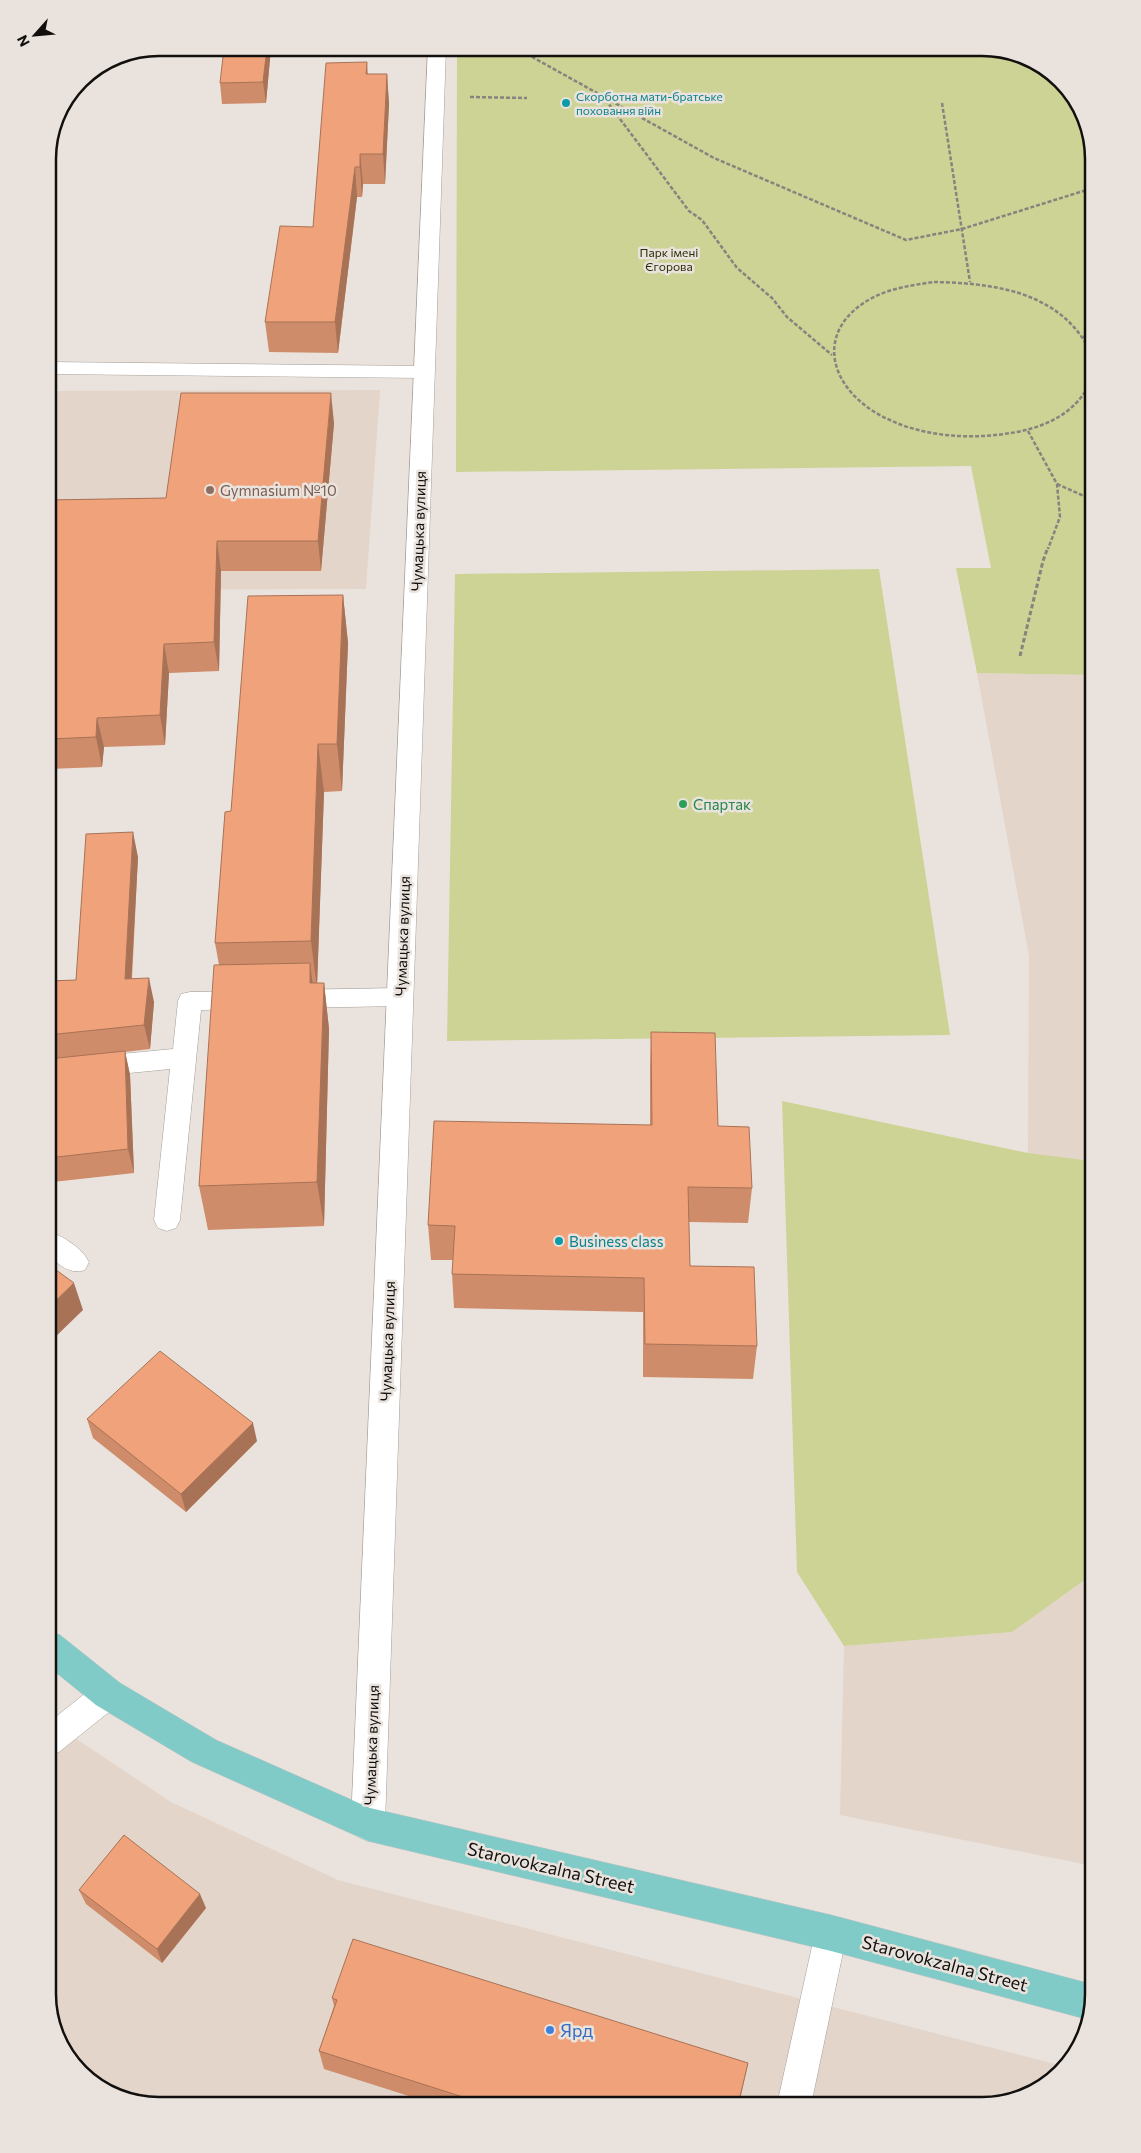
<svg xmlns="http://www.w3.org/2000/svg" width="1141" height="2153" font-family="Commissioner,sans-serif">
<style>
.built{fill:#e3d5ca}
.green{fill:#cdd394}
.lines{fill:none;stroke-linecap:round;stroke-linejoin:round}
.lane-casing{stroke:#a59e98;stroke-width:1}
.street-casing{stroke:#a59e98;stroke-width:1}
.primary-casing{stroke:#c1c1c0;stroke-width:1}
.path-far1{stroke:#88837f;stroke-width:2.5;stroke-dasharray:4 2;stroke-linecap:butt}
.path{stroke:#88837f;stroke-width:3;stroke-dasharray:4.5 2.5;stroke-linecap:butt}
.lane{fill:#fff;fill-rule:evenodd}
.street{fill:#fff;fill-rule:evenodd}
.primary{fill:#80cbc8;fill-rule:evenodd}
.wall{fill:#ce8c6a}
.shaded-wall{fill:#a87256}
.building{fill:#f0a37b;stroke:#a87256}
.culture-dot{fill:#0f9aa8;stroke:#eae3dd;stroke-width:2}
.education-dot{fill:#8d6e63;stroke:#eae3dd;stroke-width:2}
.leisure-dot{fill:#2e9e5b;stroke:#eae3dd;stroke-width:2}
.shop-dot{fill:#3f7fe0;stroke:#eae3dd;stroke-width:2}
.labels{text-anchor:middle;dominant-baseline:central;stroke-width:5;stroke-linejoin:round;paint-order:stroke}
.far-culture-label{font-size:12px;fill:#0d838f;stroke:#eae3dd;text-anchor:start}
.far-park-label{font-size:12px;fill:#2a2c07;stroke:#eae3dd}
.education-label{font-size:15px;fill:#785e54;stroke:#eae3dd;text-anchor:start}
.street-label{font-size:15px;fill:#12100e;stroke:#eae3dd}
.leisure-label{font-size:15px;fill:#27864d;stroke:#eae3dd;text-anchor:start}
.culture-label{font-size:15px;fill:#0d838f;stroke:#eae3dd;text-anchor:start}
.near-street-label{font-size:18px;fill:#12100e;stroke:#eae3dd}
.near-shop-label{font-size:18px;fill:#366cbe;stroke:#eae3dd;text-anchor:start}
.rim{fill:none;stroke:#12100e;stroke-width:2.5}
</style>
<rect width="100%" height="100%" fill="#eae3dd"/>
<g class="built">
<polygon points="380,390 366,589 48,590 48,391"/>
<polygon points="977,673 1093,675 1093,1161 1028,1153 1029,956"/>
<polygon points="1093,1574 1093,1866 840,1815 844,1646 1012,1632"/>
<polygon points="48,1720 171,1802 338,1880 1063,2066 1025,2097 982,2105 152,2105 97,2087 56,2037 48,1994"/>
</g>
<g class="green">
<polygon points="457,48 989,48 1044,66 1085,116 1093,159 1093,675 977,673 956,568 991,568 971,466 456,472"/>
<polygon points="879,569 950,1035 447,1041 455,574"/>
<polygon points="782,1101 1028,1153 1093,1161 1093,1574 1012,1632 844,1646 797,1572"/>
</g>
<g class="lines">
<g class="lane-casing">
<g id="lane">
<polygon points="48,362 424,366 431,368 434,372 431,376 424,378 48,374"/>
<polygon points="400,988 409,990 412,997 409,1004 400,1006 293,1008 284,1006 281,999 284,992 293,990"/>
<polygon points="245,991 254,993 257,1000 254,1007 245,1009 201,1010 180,1220 176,1228 167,1231 158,1228 154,1220 170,1069 48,1081 48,1061 173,1049 178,1001 181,994 190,992"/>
<path d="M48 1231C63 1236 82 1248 89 1262L85 1270C70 1275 60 1265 48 1256Z"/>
<polygon points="108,1680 119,1684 123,1694 119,1704 59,1752 48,1756 48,1723 97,1684"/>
<polygon points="831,1917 842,1922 847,1933 811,2105 777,2105 815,1933 820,1922"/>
</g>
</g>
<g class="street-casing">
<polygon id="street" points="428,48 446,48 385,1824 380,1836 368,1841 356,1836 351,1824"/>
</g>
<g class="primary-casing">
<polygon id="primary" points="48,1631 60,1635 120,1683 216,1740 370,1808 831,1915 1091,1984 1093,1985 1093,1994 1086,2019 831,1951 368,1841 192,1762 96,1705 48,1666"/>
</g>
<g class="path-far1">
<polyline points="516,48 714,158 906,240 962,229 1093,188"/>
<polyline points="602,95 689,211 702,220 737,268 772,298 787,317 832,355"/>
<polyline points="470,97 527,98"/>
<polyline points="942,103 970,282"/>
<path d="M934 282C989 283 1053 290 1085 342 1094 358 1096 376 1085 392 1067 419 1036 430 1004 434 961 440 911 435 873 411 825 380 818 327 872 298 891 288 913 285 934 282Z"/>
<polyline points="1083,337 1093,335"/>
<polyline points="1028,431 1057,484 1060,517 1048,549"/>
<polyline points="1057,484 1093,500"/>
</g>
<polyline class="path" points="1020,656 1043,561 1048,547"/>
<use href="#lane" class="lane"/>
<use href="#street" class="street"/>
<use href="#primary" class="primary"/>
</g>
<g class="wall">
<polygon points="271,48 266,103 222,104 220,83"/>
<polygon points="367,62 368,74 387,74 389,104 385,184 363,184 362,197 357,197 338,353 269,352 265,322 313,227"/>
<polygon points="334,423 321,571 221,571 219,671 169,673 165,745 104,747 102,767 48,769 48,500 166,498"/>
<polygon points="343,595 348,643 342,791 324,792 317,983 324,983 329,1029 324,1226 208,1230 199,1186 219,965 215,943 231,811"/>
<polygon points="138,857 132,979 154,1002 150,1049 125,1052 130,1075 134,1173 53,1182 48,1164 48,981 76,980"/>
<polygon points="651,1032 718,1126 752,1188 748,1223 689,1222 690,1266 757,1346 753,1379 643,1377 643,1312 454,1308 452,1274 453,1260 431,1260 428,1225 650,1125 650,1068"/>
<polygon points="87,1419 257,1441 186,1512 93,1438"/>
<polygon points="79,1890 206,1908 162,1963 86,1904"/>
<polygon points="332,1998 748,2063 739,2105 437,2105 324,2069 319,2051 334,2006"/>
</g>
<g class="shaded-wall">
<polygon points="267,48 271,48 266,103 263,82"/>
<polygon points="387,74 389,104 385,184 383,154"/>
<polygon points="360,154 363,184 362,197 360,167"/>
<polygon points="355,167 357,197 338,353 335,322"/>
<polygon points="331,393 334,423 321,571 318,541"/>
<polygon points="217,541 221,571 219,671 214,642"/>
<polygon points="343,595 348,643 342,791 337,744"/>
<polygon points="164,644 169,673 165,745 160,715"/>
<polygon points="97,718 104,747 102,767 96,737"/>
<polygon points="318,744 324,792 317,988 311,941"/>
<polygon points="133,832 138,857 130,1003 125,979"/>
<polygon points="310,963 316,1010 310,983"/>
<polygon points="149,978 154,1002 150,1049 144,1025"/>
<polygon points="324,983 329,1029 324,1226 317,1182"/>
<polygon points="125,1051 130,1075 134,1173 128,1149"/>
<polygon points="74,1283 83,1310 48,1344 48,1308"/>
<polygon points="253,1423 257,1441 186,1512 181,1494"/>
<polygon points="200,1894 206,1908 162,1963 157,1949"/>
</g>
<g class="building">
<polygon points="224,48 267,48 263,82 220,83"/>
<polygon points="367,62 366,74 387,74 383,154 360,154 360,167 355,167 335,322 265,322 280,226 313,227 326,63"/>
<polygon points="181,393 331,393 318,541 217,541 214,642 164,644 160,715 97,718 96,737 48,739 48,500 166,498"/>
<polygon points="343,595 337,744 318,744 311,941 215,943 225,812 231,811 248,596"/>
<polygon points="133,832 125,979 149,978 144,1025 48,1035 48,981 76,980 86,834"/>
<polygon points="310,963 310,983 324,983 317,1182 199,1186 214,965"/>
<polygon points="651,1032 715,1033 718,1126 749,1127 752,1188 688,1187 690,1266 754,1267 757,1346 645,1344 644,1278 452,1274 455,1226 428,1225 434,1121 652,1125"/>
<polygon points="125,1051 128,1149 48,1158 48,1059"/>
<polygon points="48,1264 74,1283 48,1308"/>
<polygon points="160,1351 253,1423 181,1494 87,1419"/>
<polygon points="124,1835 200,1894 157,1949 79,1890"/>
<polygon points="353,1939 748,2063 738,2105 488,2105 319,2051 337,2000 332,1998"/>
</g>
<g class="culture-dot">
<circle cx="566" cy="103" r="5"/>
<circle cx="559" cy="1241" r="5"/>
</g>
<circle class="education-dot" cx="210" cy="490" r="5"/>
<circle class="leisure-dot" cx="683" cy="804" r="5"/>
<circle class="shop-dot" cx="550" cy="2030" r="5"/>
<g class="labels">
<g class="far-culture-label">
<text x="576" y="96">Скорботна мати-братське<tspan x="576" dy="14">поховання війн</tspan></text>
</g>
<g class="far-park-label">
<text x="669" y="252">Парк імені<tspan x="669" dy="14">Єгорова</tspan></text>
</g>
<g class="education-label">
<text x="220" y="490">Gymnasium №10</text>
</g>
<g class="street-label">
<text transform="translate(418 531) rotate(-88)">Чумацька вулиця</text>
<text transform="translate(402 936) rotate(-88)">Чумацька вулиця</text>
<text transform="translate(387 1341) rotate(-88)">Чумацька вулиця</text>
<text transform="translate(371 1745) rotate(-88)">Чумацька вулиця</text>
</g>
<g class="leisure-label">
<text x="693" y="804">Спартак</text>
</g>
<g class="culture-label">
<text x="569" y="1241">Business class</text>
</g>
<g class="near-street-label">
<text transform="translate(551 1867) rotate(13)">Starovokzalna Street</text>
<text transform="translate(945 1963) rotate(15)">Starovokzalna Street</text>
</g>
<g class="near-shop-label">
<text x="560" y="2030">Ярд</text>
</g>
</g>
<path d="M0 0H1141V2153H0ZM159 56H982A103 103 0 0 1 1085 159V1994A103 103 0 0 1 982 2097H159A103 103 0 0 1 56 1994V159A103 103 0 0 1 159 56Z" fill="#eae3dd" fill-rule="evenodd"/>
<path class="rim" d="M159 56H982A103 103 0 0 1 1085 159V1994A103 103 0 0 1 982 2097H159A103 103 0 0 1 56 1994V159A103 103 0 0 1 159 56Z"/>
<g transform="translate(35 35) rotate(243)" stroke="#eae3dd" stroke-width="4" paint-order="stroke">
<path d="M0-4L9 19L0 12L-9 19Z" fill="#12100e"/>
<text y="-8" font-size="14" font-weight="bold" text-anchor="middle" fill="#12100e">N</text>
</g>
</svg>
